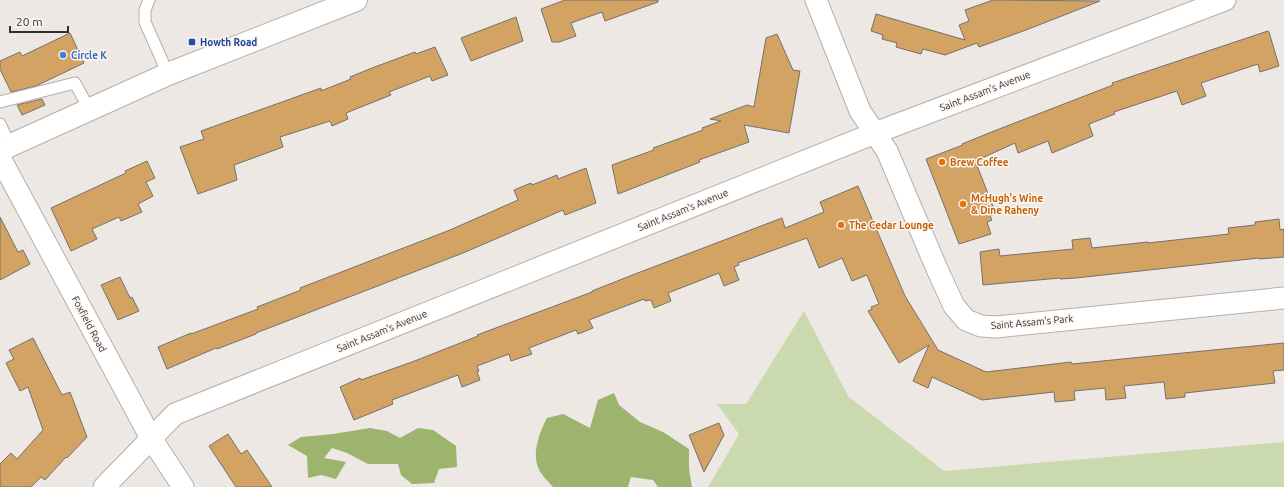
<svg xmlns="http://www.w3.org/2000/svg" width="1284" height="487" font-family="Ubuntu,sans-serif">
<style>
.green{fill:#cadaae}
.forest{fill:#9cb46e}
.building{fill:#d2a363;stroke:#75716d}
.lines{fill:none;stroke-linecap:round;stroke-linejoin:round}
.lane-casing{stroke:#b4afac;stroke-width:13}
.street-casing{stroke:#b4afac;stroke-width:23}
.secondary-casing{stroke:#b4afac;stroke-width:24}
.lane{stroke:#fff;stroke-width:11}
.street{stroke:#fff;stroke-width:21}
.secondary{stroke:#fff;stroke-width:22}
.transit-dot{fill:#1a4fb4;stroke:#fbf5f2;stroke-width:1.5}
.shop-dot{fill:#3f7fe0;stroke:#fbf5f2;stroke-width:1.5}
.food-dot{fill:#e8710a;stroke:#fbf5f2;stroke-width:1.5}
.labels{text-anchor:middle;dominant-baseline:central;stroke-width:3;stroke-linejoin:round;paint-order:stroke}
.transit-label{font-size:10px;font-weight:bold;fill:#164399;stroke:#fbf5f2;text-anchor:start}
.shop-label{font-size:10px;font-weight:bold;fill:#366cbe;stroke:#fbf5f2;text-anchor:start}
.street-label{font-size:10px;fill:#312f2d;stroke:#fbf5f2}
.food-label{font-size:10px;font-weight:bold;fill:#c56008;stroke:#fbf5f2;text-anchor:start}
</style>
<rect width="100%" height="100%" fill="#eee8e5"/>
<polygon class="green" points="804,311 848,396 944,471 1284,442 1284,487 708,487 739,434 717,404 746,404"/>
<g class="forest">
<path d="M614 393 619 405 640 422 663 432 689 449V469L692 487H658L653 480 631 477 628 487H553C548 481 540 474 538 467 532 452 540 431 547 418L563 414 590 428 598 400Z"/>
<polygon points="370,428 387,431 400,438 418,428 433,430 456,446 457,467 439,469 434,483 412,484 401,475 398,464 368,464 347,453 332,448 324,458 346,462 336,479 321,475 308,478 307,456 288,445 301,437 333,434"/>
</g>
<g class="building">
<polygon points="565,0 658,0 658,2 605,21 602,12 571,23 576,36 559,42 552,42 541,9"/>
<polygon points="993,0 1100,1 1026,30 979,47 977,43 945,55 923,49 921,54 896,47 897,43 882,39 883,35 871,31 876,14 965,40 959,25 969,21 965,10"/>
<polygon points="516,17 523,41 471,61 461,38"/>
<polygon points="1268,31 1269,32 1279,66 1260,72 1258,64 1201,83 1206,96 1182,105 1177,91 1114,112 1115,114 1089,124 1093,136 1052,153 1048,141 1018,153 1015,143 980,159 981,161 976,163 996,214 990,216 992,220 987,222 991,234 959,244 926,159 963,145 962,144 994,131 1113,85 1112,83"/>
<polygon points="70,33 84,63 36,86 11,92 0,69 0,61 20,52 22,56"/>
<polygon points="777,34 793,70 800,71 789,133 744,125 749,142 699,160 700,162 618,194 612,165 654,150 653,148 703,130 702,128 721,121 710,119 747,105 754,107 766,38"/>
<polygon points="435,47 448,75 432,81 430,76 389,92 391,95 346,113 348,119 332,126 330,121 280,137 283,147 234,165 237,180 198,194 180,147 204,139 201,131 321,88 321,91 351,79 350,77 372,68 415,52 416,54"/>
<polygon points="42,99 45,105 22,115 17,105"/>
<polygon points="147,161 155,178 146,182 153,196 138,204 142,212 121,221 119,217 92,229 97,239 71,251 51,208 126,173 125,171"/>
<polygon points="586,168 596,203 565,215 563,210 463,253 256,333 256,334 217,349 216,348 167,369 158,347 191,333 191,334 258,309 257,307 301,290 300,288 450,230 518,200 514,190 531,183 532,185 557,175 558,179"/>
<polygon points="858,186 905,296 938,350 986,372 1071,362 1072,364 1284,343 1284,370 1273,371 1275,383 1185,393 1185,397 1166,399 1164,382 1124,386 1126,398 1106,400 1105,388 1074,391 1075,400 1055,402 1054,392 982,400 932,377 928,388 913,381 929,345 899,363 868,311 872,309 871,307 879,304 867,275 852,281 842,258 819,268 807,238 738,263 739,265 734,267 739,280 724,286 719,273 668,293 671,301 654,308 651,300 645,301 644,299 589,320 593,328 578,334 576,330 529,348 532,354 511,361 509,354 477,366 479,371 477,372 480,380 462,387 458,375 392,400 393,404 354,420 340,387 360,378 361,380 412,362 478,336 477,335 592,292 592,291 635,274 782,218 785,228 824,212 820,202"/>
<polygon points="0,217 18,252 23,250 30,264 0,280"/>
<polygon points="1279,219 1280,230 1284,229 1284,257 1259,259 1259,258 1076,278 1060,279 1060,278 983,285 980,252 999,249 1000,256 1073,249 1072,240 1090,238 1092,248 1148,242 1148,243 1229,234 1228,228 1255,225 1255,222"/>
<polygon points="120,277 130,298 132,297 139,311 118,320 101,285"/>
<polygon points="33,338 62,395 70,392 87,437 67,458 66,457 45,480 41,477 31,487 0,487 0,464 11,453 17,459 43,430 28,387 20,391 6,363 14,359 9,350"/>
<polygon points="719,423 724,435 704,472 689,435"/>
<polygon points="228,434 241,454 247,450 272,487 236,487 209,446"/>
</g>
<g class="lines">
<g class="lane-casing">
<g id="lane">
<polyline points="149,0 145,10 145,22 168,74"/>
<polyline points="0,102 75,83 89,109"/>
<polyline points="0,124 10,145"/>
</g>
</g>
<g class="street-casing">
<g id="street">
<polyline points="816,0 860,111 887,151 937,269 954,306 966,320 981,326 996,327 1284,298"/>
<polyline points="0,158 151,438 183,487"/>
<polyline points="104,487 175,414 875,133 1225,0"/>
</g>
</g>
<g class="secondary-casing">
<polyline id="secondary" points="0,150 168,74 356,0"/>
</g>
<use href="#lane" class="lane"/>
<use href="#street" class="street"/>
<use href="#secondary" class="secondary"/>
</g>
<rect class="transit-dot" x="188" y="38" width="8" height="8" rx="2"/>
<circle class="shop-dot" cx="63" cy="55" r="4"/>
<g class="food-dot">
<circle cx="942" cy="162" r="4"/>
<circle cx="963" cy="204" r="4"/>
<circle cx="841" cy="225" r="4"/>
</g>
<g class="labels">
<g class="transit-label">
<text x="200" y="42">Howth Road</text>
</g>
<g class="shop-label">
<text x="71" y="55">Circle K</text>
</g>
<g class="street-label">
<text transform="translate(985 91) rotate(-21)">Saint Assam's Avenue</text>
<text transform="translate(683 210) rotate(-22)">Saint Assam's Avenue</text>
<text transform="translate(1032 322) rotate(-5)">Saint Assam's Park</text>
<text transform="translate(89 324) rotate(62)">Foxfield Road</text>
<text transform="translate(382 331) rotate(-22)">Saint Assam's Avenue</text>
</g>
<g class="food-label">
<text x="950" y="162">Brew Coffee</text>
<text x="971" y="198">McHugh's Wine<tspan x="971" dy="12">&amp; Dine Raheny</tspan></text>
<text x="849" y="225">The Cedar Lounge</text>
</g>
</g>
<path d="M10 26v6h58v-6" fill="none" stroke="#312f2d" stroke-width="2"/>
<text x="16" y="26" font-size="12" fill="#312f2d" stroke="#fbf5f2" stroke-width="3" paint-order="stroke">20 m</text>
</svg>
